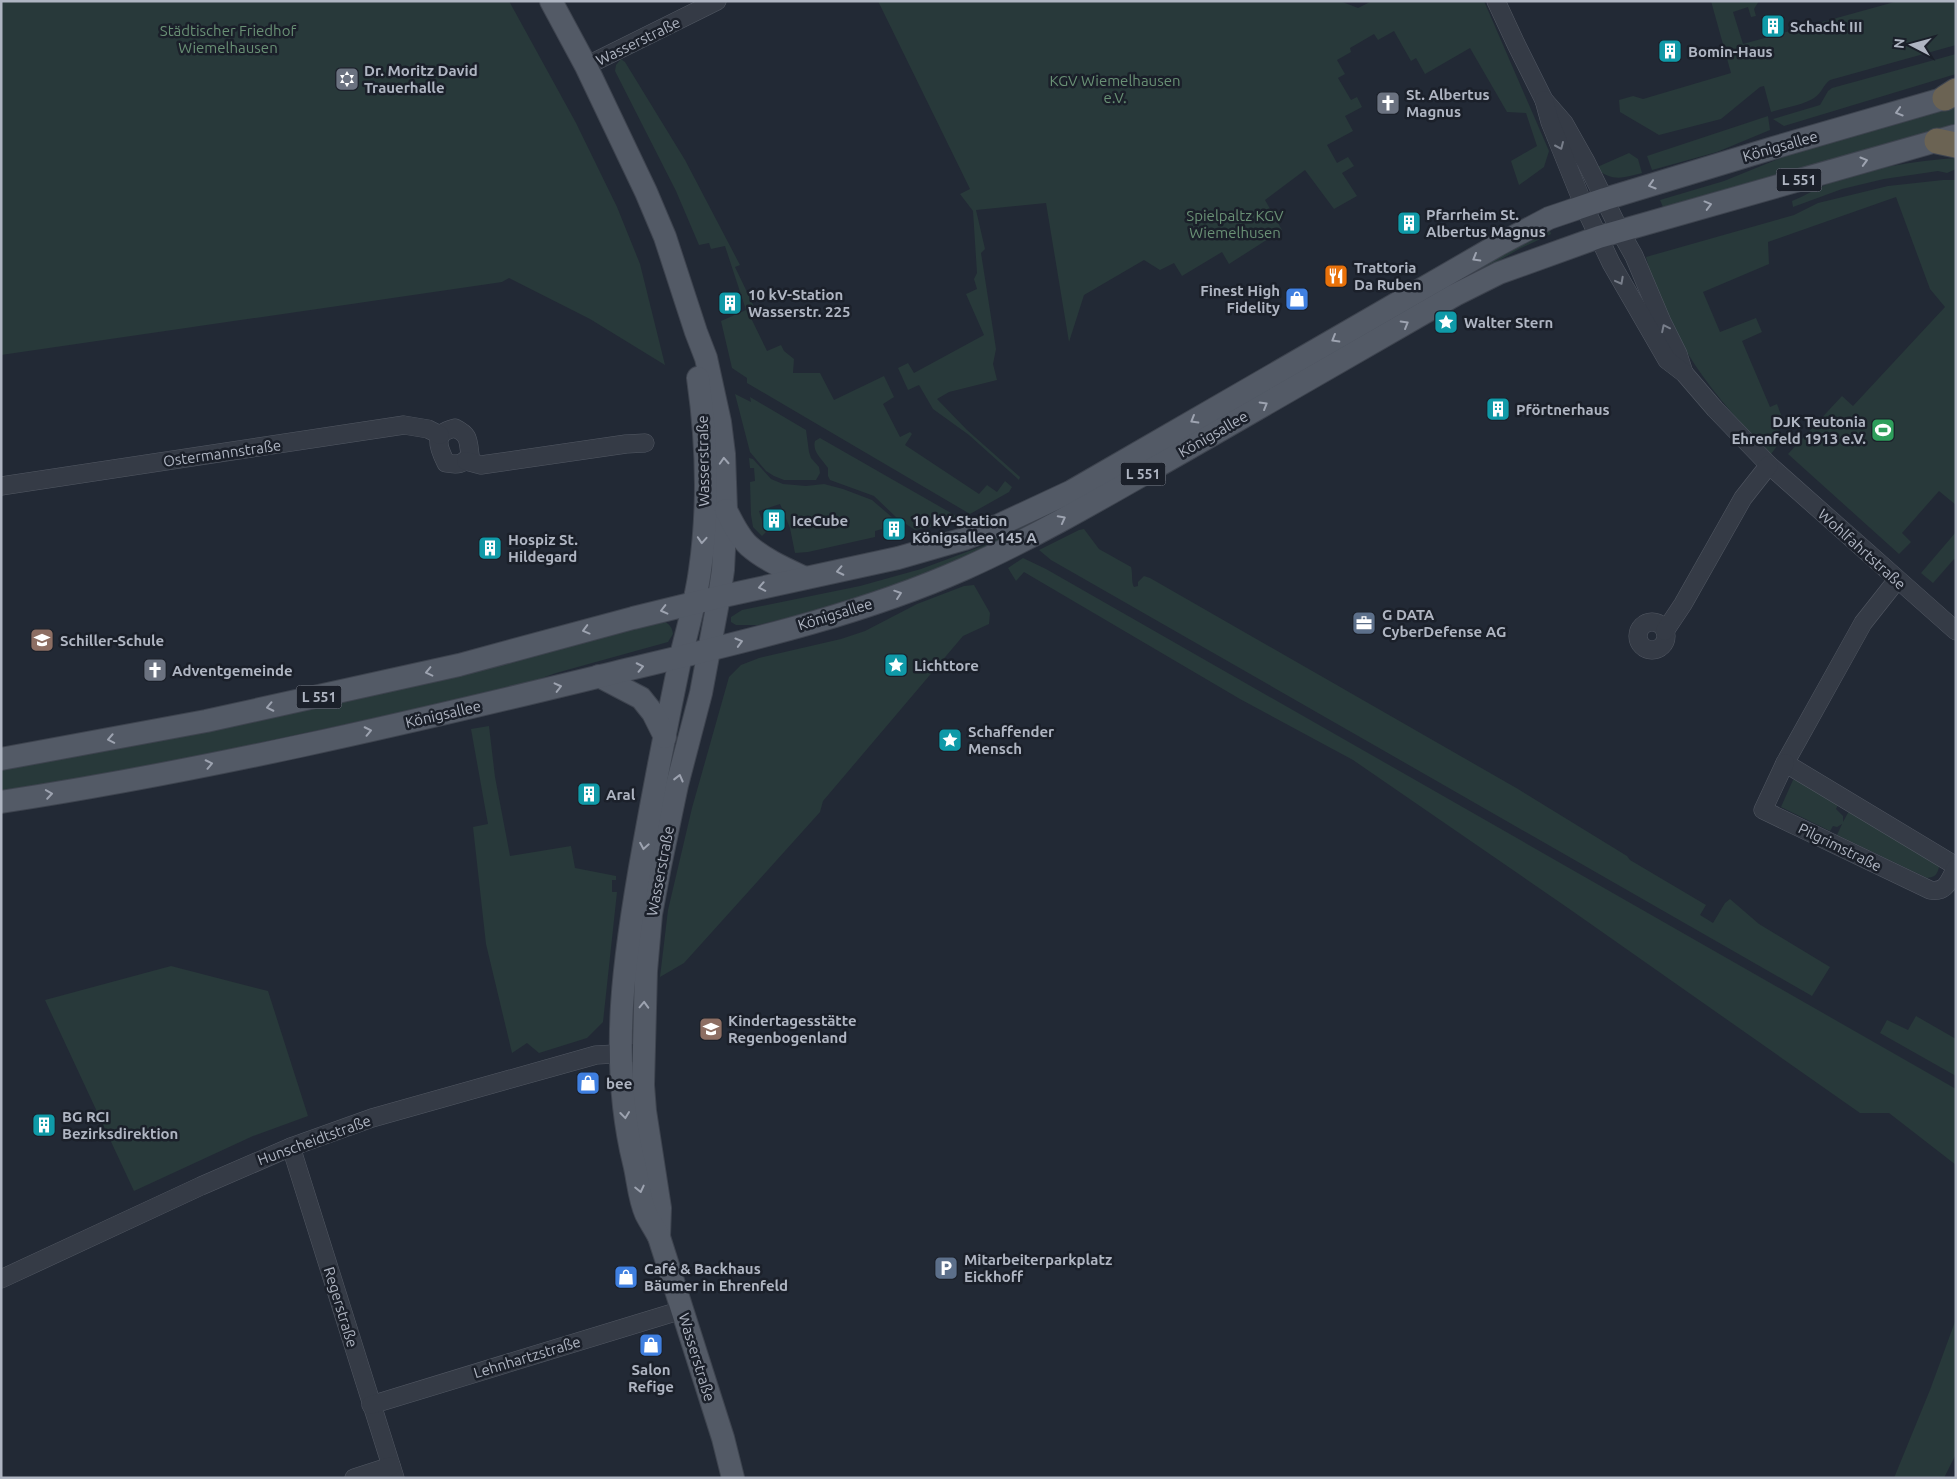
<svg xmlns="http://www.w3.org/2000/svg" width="1957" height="1479" font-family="Ubuntu,sans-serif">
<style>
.green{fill:#28393a}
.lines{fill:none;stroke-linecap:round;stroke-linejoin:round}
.minor-casing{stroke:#525863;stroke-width:19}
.major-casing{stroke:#3e444f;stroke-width:24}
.highway-casing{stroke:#3f4550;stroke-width:27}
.minor{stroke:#353b46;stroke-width:18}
.major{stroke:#535a66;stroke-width:22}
.highway{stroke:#6b6353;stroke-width:25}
.oneway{stroke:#9da3b0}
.oneway2{stroke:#787e8a}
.labels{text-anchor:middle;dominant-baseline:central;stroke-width:5;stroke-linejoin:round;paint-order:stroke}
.shield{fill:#1b202a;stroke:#838894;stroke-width:1}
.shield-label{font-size:14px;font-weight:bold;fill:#afb5c2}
.poi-label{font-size:15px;font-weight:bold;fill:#afb5c2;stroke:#1b202a;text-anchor:start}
.park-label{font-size:15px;fill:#699075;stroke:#1b202a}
.street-label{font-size:15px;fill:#afb5c2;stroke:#1b202a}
</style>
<rect width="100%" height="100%" fill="#222935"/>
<g class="green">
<polygon points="1,1 509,1 576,123 617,207 640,264 665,365 590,319 509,278 502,282 1,355"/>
<polygon points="878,1 1340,1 1358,8 1372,1 1484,1 1549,151 1544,167 1519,185 1511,161 1537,146 1526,113 1507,112 1470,48 1425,74 1416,58 1411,61 1394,31 1378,40 1374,34 1350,48 1351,52 1337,60 1345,74 1338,78 1351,100 1357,97 1362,107 1345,116 1353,131 1327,145 1337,163 1348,157 1354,166 1342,173 1357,196 1334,209 1305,170 1265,200 1282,230 1229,264 1222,252 1182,276 1174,263 1160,270 1144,260 1084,295 1069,342 1046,203 976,210 985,249 981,253 996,349 993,364 997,380 949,392 937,399 967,430 1020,477 1019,480 969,435 933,409 919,385 908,390 898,368 908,363 914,373 984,335 966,294 977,289 974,279 977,273 973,211 960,194 970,189"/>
<path d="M1711 1H1759L1754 9 1756 16 1751 17 1748 7 1733 12 1743 44 1898 1H1956V45L1830 80C1823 85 1822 93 1814 98 1804 105 1783 108 1771 112L1764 86 1760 87 1721 119 1659 135 1620 112 1619 100 1633 96 1643 99 1731 73Z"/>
<polygon points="1956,54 1956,74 1784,126 1773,119 1820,105 1828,91 1832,88"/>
<polygon points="621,59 625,62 685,160 740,265 735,267 757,313 750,316 767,351 781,345 784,351 794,359 793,373 820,373 834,400 884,376 894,397 883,404 900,437 910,432 912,434 905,445 979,494 987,485 997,492 1005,481 1012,487 1009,492 970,514 747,383 747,378 732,368 721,321 746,310 725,246 711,249 709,243 699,245 676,191 615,71 616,65"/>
<polygon points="1956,106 1956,124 1663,207 1660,200 1724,181 1795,152"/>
<polygon points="1768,116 1770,130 1717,152 1652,170 1647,156"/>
<path d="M1629 153 1638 159 1642 173C1622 178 1613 182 1595 168Z"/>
<path d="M1956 158V169L1947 173 1938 171 1884 179 1842 189 1793 207 1792 201C1805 196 1817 188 1830 183 1868 168 1915 161 1956 158Z"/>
<path d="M1943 180H1956V505L1939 491 1902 533 1911 542 1899 554 1788 454 1842 396 1853 406 1945 307 1930 289 1896 197 1768 242 1769 264 1703 292 1720 332 1756 318 1762 332 1742 341 1770 407 1777 404 1783 420 1776 427 1784 437 1771 454C1714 398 1666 336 1646 257L1794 215 1818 203 1888 186Z"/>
<polygon points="1549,228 1551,234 1519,249 1129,473 991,546 925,574 870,594 794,616 758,625 736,625 731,622 731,617 742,610 860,586 921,569 988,544"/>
<polygon points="735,394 751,402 750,397 806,430 809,452 811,458 819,467 820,473 816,480 784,480 774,476 766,471 750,452"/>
<path d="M820 438 958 517 930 527 915 530 897 518 874 496 830 480 828 476V468C822 459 812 452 815 441Z"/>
<polygon points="749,458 753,459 771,479 783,484 806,486 824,484 843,489 872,500 900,524 875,531 875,537 808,552 795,553 790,528 780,504 759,511 766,532 762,536 753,527 751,515 750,482 755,481 754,468 750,468"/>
<path d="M1084 529 1099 549 1131 567C1133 574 1131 582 1134 587L1138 586V582L1144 576 1150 578 1518 789 1627 856 1630 860 1706 905 1700 915 1713 923 1725 903 1730 899 1759 924 1830 967 1812 996 1051 560 1039 550 1079 530Z"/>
<polygon points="1956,532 1956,561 1954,559 1933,583 1921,573"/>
<polygon points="1023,558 1046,569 1956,1089 1956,1165 1889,1113 1860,1113 1568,908 1353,760 1240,699 1024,572 1016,581 1008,568"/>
<polygon points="974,585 990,613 989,624 963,636 823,801 820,812 684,963 660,977 668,910 692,808 729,677 741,665 759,658 841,639 865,631 917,604 964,586"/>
<path d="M664 621C670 625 672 627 673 634L668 642 556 673 517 687 139 769 1 791V766Z"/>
<polygon points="489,726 495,777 510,856 571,846 575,868 616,876 616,880 612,880 612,892 617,892 603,1022 587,1038 539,1053 527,1043 512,1053 486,944 473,827 488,824 471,729"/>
<path d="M1796 779 1838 805 1836 809 1843 816V822L1849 811 1936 861 1939 867C1937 875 1935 877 1927 878L1837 835 1842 824 1837 827 1833 826 1830 831 1781 807 1793 780Z"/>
<polygon points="171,966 268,991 308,1116 253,1136 134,1191 45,1000"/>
<polygon points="1916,1016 1956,1039 1956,1076 1880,1033 1887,1020 1908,1030"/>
<polygon points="1956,1319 1956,1454 1944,1478 1894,1478 1930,1390"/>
</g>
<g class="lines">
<g class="minor-casing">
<g id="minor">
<polyline points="1496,1 1516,44 1544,100 1564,123 1586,162 1620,231 1634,256 1662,322 1678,354 1684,373"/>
<polyline points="586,66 717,1"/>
<polyline points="1544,100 1550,122 1584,206 1611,263 1667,360 1684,373 1715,409 1769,465 1956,631"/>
<path d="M455 428C469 435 468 439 470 455 463 465 457 465 446 463 438 447 432 433 455 428Z"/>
<polyline points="466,461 481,465 626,444 645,443"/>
<polyline points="1,486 404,425 428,429 440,435"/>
<polyline points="1897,580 1863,623 1785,763 1956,866"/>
<circle cx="1652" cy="636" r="14"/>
<polyline points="1665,631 1683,604 1743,498 1769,465"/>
<path d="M1785 763 1763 810 1930 890C1947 893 1949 880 1956 868"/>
<polyline points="291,1147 395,1478"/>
<polyline points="1,1279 201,1186 291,1147 372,1118 596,1055 633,1053"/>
<polyline points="371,1405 682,1310"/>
<polyline points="354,1478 391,1466"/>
</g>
</g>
<g class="major-casing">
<g id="major">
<polyline points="551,1 586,66 646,192 665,237 696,332 706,358 720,422 724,454 726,510 723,570 719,597 701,693 677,785 660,866 651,914 646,971 643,1085 645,1111 660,1208 659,1237"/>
<path d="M698 378C707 441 709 508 700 570 696 601 687 630 680 660 667 722 655 784 644 845 625 950 608 1057 634 1163 638 1179 639 1199 646 1214 650 1222 655 1229 659 1237L723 1438 733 1478"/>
<path d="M726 510C732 522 739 537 749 546 765 560 786 569 805 578"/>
<polyline points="599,676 641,698 653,713 665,737"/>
<polyline points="1,759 206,721 459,665 633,618 719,597 898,558 964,539 997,526 1072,491 1498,245 1549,218 1605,199 1773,148 1956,95"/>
<path d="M1 802C202 771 400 725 597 677 719 647 849 620 964 569 1040 535 1112 492 1184 451 1274 399 1364 347 1455 295L1499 273 1599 237 1954 136"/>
</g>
</g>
<g class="highway-casing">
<g id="highway">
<polyline points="1945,98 1956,91"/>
<polyline points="1937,141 1956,145"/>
</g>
</g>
<use href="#minor" class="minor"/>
<use href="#major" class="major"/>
<use href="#highway" class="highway"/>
</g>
<defs><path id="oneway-chevron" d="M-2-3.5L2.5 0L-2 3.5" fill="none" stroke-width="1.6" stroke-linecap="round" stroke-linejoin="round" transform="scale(1.25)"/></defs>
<g class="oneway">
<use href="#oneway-chevron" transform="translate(1899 112) rotate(163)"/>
<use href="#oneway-chevron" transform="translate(1864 161) rotate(-16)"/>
<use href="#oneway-chevron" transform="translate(1652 185) rotate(163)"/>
<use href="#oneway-chevron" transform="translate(1708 205) rotate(-15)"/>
<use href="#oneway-chevron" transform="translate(1476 258) rotate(150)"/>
<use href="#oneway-chevron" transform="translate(1405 324) rotate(-30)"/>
<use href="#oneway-chevron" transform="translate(1335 339) rotate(150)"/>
<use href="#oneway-chevron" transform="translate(1264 405) rotate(-30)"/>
<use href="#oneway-chevron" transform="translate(1194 420) rotate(150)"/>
<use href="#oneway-chevron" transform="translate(724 461) rotate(-93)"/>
<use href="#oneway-chevron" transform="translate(1062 519) rotate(-28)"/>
<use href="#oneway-chevron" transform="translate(702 540) rotate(94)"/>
<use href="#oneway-chevron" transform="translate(840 571) rotate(168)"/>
<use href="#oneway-chevron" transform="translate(762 587) rotate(169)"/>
<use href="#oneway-chevron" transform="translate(898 594) rotate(-19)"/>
<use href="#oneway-chevron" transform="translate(664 610) rotate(166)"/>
<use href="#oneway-chevron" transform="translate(586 630) rotate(165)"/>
<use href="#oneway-chevron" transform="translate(739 642) rotate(-16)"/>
<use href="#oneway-chevron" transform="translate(640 667) rotate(-12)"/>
<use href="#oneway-chevron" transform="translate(429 672) rotate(167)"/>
<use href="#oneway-chevron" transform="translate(558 687) rotate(-14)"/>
<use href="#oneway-chevron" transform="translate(270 707) rotate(168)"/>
<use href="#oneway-chevron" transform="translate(368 731) rotate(-12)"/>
<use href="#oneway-chevron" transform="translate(111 739) rotate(169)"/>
<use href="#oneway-chevron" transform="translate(209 764) rotate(-12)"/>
<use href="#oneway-chevron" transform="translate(679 778) rotate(-76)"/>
<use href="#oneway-chevron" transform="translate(49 794) rotate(-9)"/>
<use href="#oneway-chevron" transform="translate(644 846) rotate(100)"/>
<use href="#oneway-chevron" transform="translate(644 1005) rotate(-88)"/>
<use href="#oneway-chevron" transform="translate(625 1115) rotate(83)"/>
<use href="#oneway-chevron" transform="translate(640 1189) rotate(77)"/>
</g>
<g class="oneway2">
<use href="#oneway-chevron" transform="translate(1560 146) rotate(66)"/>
<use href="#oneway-chevron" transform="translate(1620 281) rotate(62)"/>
<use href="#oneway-chevron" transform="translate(1665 328) rotate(-116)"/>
</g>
<defs>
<g id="building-square" transform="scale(1.25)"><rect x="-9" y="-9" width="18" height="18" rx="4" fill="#0f9aa8" stroke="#1b202a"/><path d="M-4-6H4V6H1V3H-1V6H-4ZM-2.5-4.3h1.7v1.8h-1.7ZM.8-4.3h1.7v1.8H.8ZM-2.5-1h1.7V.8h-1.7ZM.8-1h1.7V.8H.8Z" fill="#fff"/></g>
<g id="synagogue-square" transform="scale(1.25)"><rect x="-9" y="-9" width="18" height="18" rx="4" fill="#6b7280" stroke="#1b202a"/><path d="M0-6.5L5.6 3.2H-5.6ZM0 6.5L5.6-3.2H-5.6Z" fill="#fff"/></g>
<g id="church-square" transform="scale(1.25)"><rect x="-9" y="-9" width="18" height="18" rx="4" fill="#6b7280" stroke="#1b202a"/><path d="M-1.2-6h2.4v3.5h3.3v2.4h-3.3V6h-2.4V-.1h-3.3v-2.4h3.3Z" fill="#fff"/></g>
<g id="restaurant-square" transform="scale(1.25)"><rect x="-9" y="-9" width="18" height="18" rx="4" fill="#e8710a" stroke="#1b202a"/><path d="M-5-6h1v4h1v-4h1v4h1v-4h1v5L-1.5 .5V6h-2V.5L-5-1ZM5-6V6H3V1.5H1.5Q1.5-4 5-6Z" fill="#fff"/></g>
<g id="shop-square" transform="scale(1.25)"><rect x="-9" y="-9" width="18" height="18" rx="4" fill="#3f7fe0" stroke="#1b202a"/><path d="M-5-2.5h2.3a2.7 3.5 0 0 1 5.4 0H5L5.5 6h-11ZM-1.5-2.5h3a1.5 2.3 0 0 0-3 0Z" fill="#fff"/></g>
<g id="sight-square" transform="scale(1.25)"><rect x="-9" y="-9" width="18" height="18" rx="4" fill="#0f9aa8" stroke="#1b202a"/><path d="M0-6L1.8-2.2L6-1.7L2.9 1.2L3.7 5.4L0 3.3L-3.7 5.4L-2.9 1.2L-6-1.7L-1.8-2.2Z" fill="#fff"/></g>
<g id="stadium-square" transform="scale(1.25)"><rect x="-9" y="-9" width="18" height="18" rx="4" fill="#2e9e5b" stroke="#1b202a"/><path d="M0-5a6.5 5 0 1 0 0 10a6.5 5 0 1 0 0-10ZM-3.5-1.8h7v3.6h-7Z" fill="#fff"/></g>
<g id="office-square" transform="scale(1.25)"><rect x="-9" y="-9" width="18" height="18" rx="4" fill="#5c6f8a" stroke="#1b202a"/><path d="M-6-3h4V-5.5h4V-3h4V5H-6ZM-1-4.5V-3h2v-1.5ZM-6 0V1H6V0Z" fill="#fff"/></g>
<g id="school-square" transform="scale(1.25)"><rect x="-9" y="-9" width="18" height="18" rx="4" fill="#8d6e63" stroke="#1b202a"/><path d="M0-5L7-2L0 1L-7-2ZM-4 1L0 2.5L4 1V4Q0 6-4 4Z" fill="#fff"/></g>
<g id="parking-square" transform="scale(1.25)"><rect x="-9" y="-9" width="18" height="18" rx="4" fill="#5c6f8a" stroke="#1b202a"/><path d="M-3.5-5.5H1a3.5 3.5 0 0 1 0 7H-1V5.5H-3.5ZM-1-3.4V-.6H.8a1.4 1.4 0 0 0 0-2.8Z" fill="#fff"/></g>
</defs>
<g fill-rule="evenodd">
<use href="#building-square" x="1773" y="26"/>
<use href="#building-square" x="1670" y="51"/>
<use href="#synagogue-square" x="347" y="79"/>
<use href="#church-square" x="1388" y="103"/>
<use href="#building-square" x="1409" y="223"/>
<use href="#restaurant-square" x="1336" y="276"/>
<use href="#shop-square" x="1297" y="299"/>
<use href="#building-square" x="730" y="303"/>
<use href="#sight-square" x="1446" y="322"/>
<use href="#building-square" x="1498" y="409"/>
<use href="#stadium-square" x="1883" y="430"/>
<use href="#building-square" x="774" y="520"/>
<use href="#building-square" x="894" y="529"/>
<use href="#building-square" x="490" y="548"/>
<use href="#office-square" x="1364" y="623"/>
<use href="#school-square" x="42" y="640"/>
<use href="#sight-square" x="896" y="665"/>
<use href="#church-square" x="155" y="670"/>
<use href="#sight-square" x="950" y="740"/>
<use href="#building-square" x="589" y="794"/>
<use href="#school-square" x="711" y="1029"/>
<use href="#shop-square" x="588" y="1083"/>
<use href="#building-square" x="44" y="1125"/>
<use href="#parking-square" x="946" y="1268"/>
<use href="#shop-square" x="626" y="1277"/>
<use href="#shop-square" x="651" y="1345"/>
</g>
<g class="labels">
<g class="shield">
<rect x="1776.5" y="168.5" width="45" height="23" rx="4"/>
<rect x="1120.5" y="462.5" width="45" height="23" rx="4"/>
<rect x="296.5" y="685.5" width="45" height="23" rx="4"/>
</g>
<g class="shield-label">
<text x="1799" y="180">L 551</text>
<text x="1143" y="474">L 551</text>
<text x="319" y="697">L 551</text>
</g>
<g class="poi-label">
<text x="1790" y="26">Schacht III</text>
<text x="1688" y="51">Bomin-Haus</text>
<text x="364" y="70">Dr. Moritz David<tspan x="364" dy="17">Trauerhalle</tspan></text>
<text x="1406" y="94">St. Albertus<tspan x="1406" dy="17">Magnus</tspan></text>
<text x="1426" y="214">Pfarrheim St.<tspan x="1426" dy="17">Albertus Magnus</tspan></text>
<text x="1354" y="267">Trattoria<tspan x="1354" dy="17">Da Ruben</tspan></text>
<text x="1280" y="290" text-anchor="end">Finest High<tspan x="1280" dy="17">Fidelity</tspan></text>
<text x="748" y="294">10 kV-Station<tspan x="748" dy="17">Wasserstr. 225</tspan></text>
<text x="1464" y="322">Walter Stern</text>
<text x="1516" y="409">Pförtnerhaus</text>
<text x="1866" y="421" text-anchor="end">DJK Teutonia<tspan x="1866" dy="17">Ehrenfeld 1913 e.V.</tspan></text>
<text x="792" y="520">IceCube</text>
<text x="912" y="520">10 kV-Station<tspan x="912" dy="17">Königsallee 145 A</tspan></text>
<text x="508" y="539">Hospiz St.<tspan x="508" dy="17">Hildegard</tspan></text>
<text x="1382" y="614">G DATA<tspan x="1382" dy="17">CyberDefense AG</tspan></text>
<text x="60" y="640">Schiller-Schule</text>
<text x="914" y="665">Lichttore</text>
<text x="172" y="670">Adventgemeinde</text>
<text x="968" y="731">Schaffender<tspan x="968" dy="17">Mensch</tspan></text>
<text x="606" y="794">Aral</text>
<text x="728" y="1020">Kindertagesstätte<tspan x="728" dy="17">Regenbogenland</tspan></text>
<text x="606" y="1083">bee</text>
<text x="62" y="1116">BG RCI<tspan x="62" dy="17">Bezirksdirektion</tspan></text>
<text x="964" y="1259">Mitarbeiterparkplatz<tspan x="964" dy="17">Eickhoff</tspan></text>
<text x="644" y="1268">Café &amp; Backhaus<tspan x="644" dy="17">Bäumer in Ehrenfeld</tspan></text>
<text x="651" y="1369" text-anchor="middle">Salon<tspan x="651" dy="17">Refige</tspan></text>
</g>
<g class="park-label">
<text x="228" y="30">Städtischer Friedhof<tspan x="228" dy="17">Wiemelhausen</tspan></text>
<text x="1115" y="80">KGV Wiemelhausen<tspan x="1115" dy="17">e.V.</tspan></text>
<text x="1235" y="215">Spielpaltz KGV<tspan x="1235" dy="17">Wiemelhusen</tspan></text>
</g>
<g class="street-label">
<text transform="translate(638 41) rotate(-26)">Wasserstraße</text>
<text transform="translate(1780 146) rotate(-16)">Königsallee</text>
<text transform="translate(1213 434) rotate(-30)">Königsallee</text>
<text transform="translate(222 453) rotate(-8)">Ostermannstraße</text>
<text transform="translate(703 461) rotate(-91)">Wasserstraße</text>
<text transform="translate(1862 549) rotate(42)">Wohlfahrtstraße</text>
<text transform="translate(835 614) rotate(-17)">Königsallee</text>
<text transform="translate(443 714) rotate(-13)">Königsallee</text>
<text transform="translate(1840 847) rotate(26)">Pilgrimstraße</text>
<text transform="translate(660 871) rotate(-79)">Wasserstraße</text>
<text transform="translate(314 1140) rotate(-20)">Hunscheidtstraße</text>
<text transform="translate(341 1307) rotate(73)">Regerstraße</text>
<text transform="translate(527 1357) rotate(-17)">Lehnhartzstraße</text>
<text transform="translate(697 1357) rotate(73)">Wasserstraße</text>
</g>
</g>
<rect width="1957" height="1479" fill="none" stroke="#afb5c2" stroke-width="5"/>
<g transform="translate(1912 45) rotate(276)" stroke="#1b202a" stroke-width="4" paint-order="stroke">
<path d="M0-4L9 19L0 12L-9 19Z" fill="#afb5c2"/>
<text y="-8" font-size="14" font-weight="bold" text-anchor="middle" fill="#afb5c2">N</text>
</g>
</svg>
